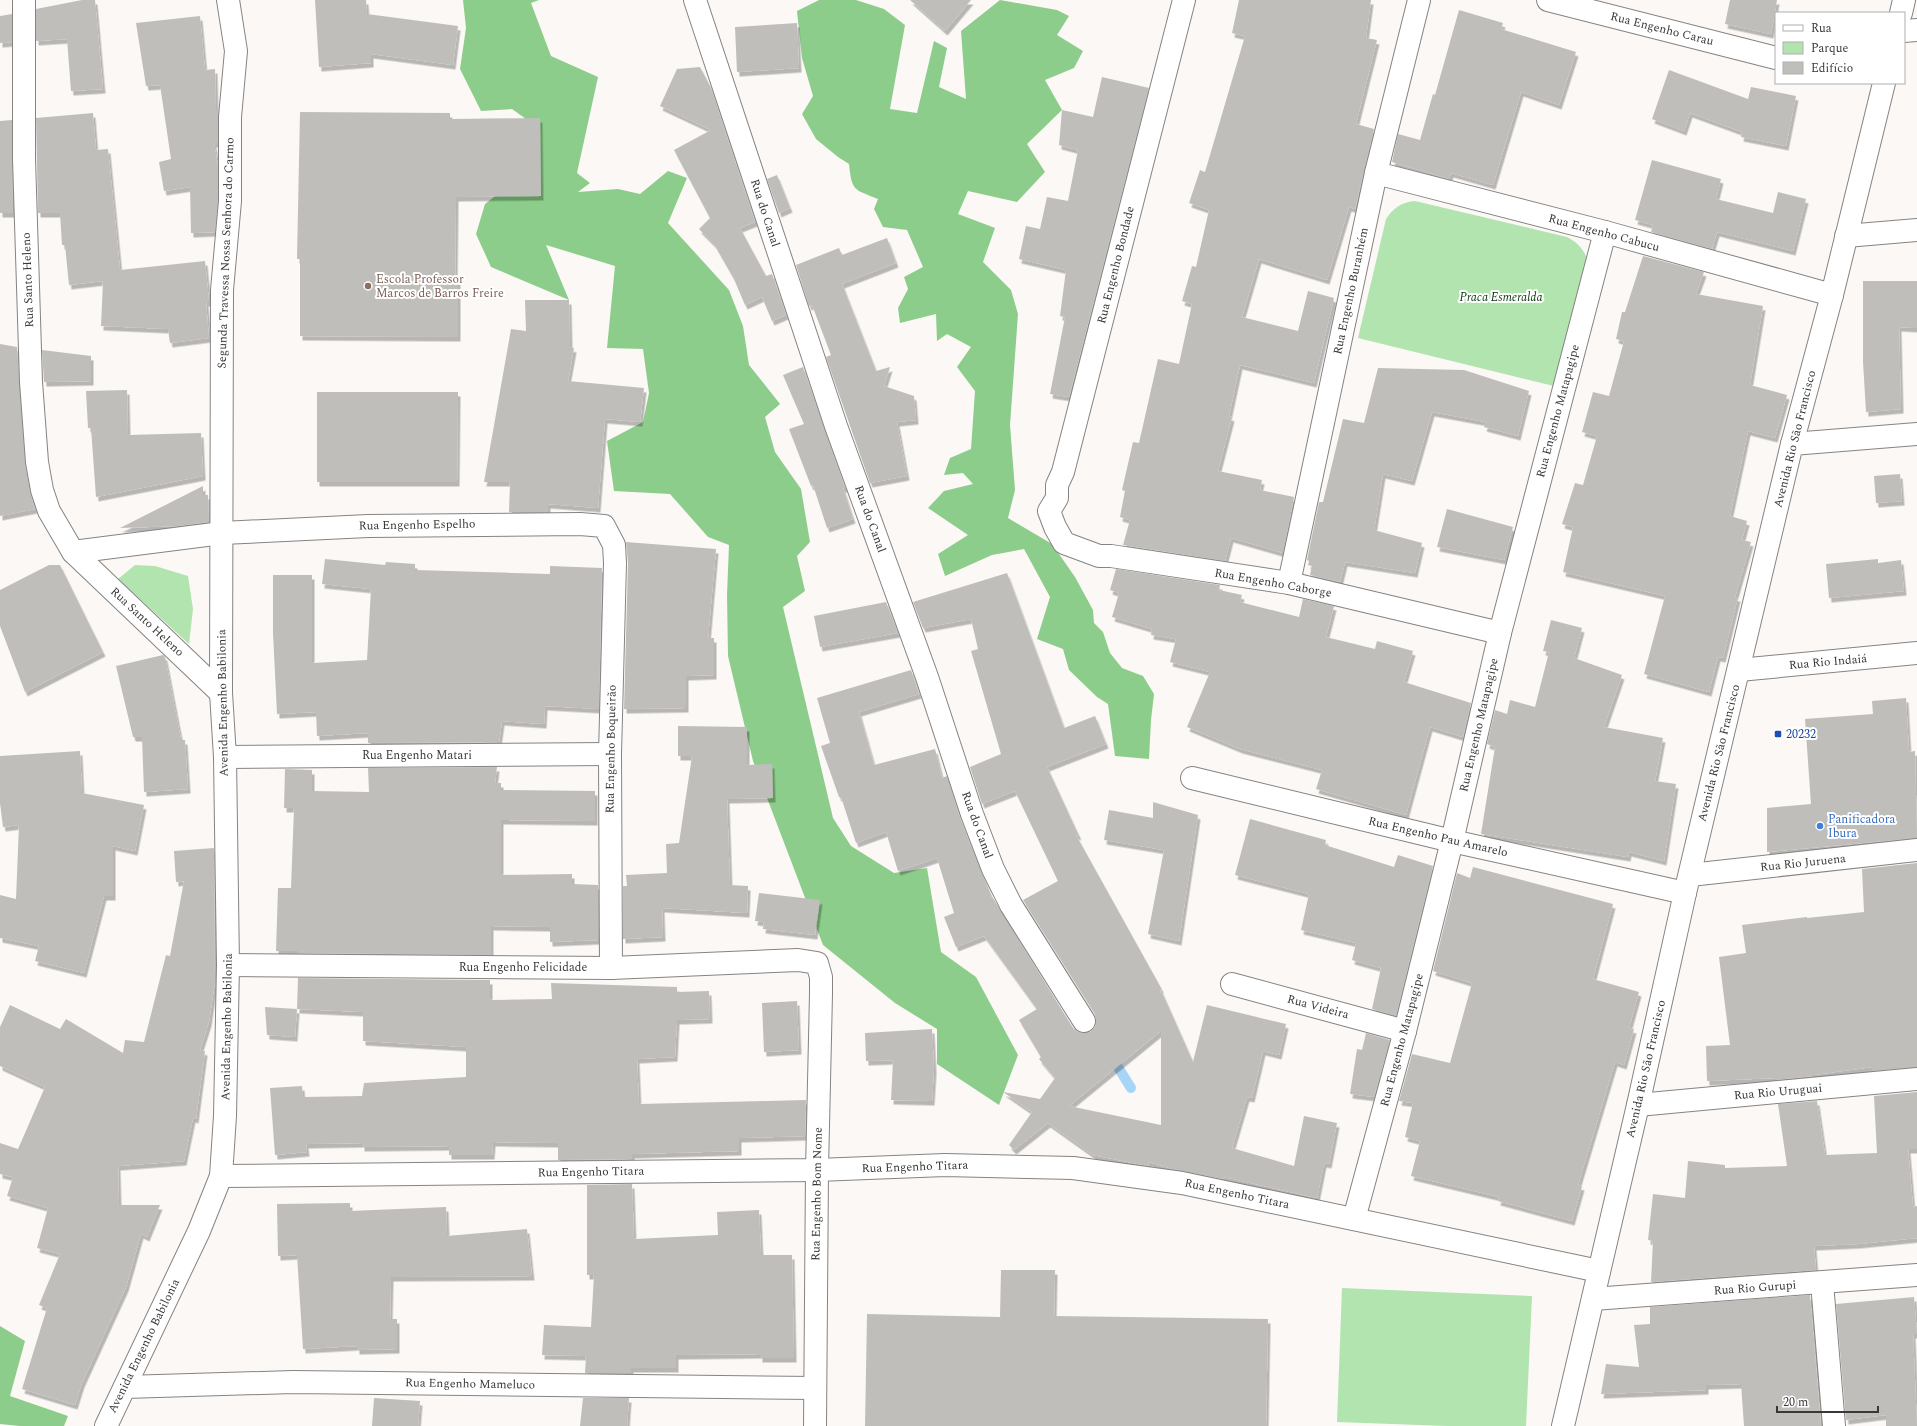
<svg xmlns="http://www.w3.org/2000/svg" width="1917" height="1426" font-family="Spectral,serif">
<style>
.green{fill:#b2e4b0}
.forest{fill:#8dcd8b}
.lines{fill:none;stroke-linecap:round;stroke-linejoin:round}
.stream{stroke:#a7d5f7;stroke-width:10}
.building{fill:#c0bebb;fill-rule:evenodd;filter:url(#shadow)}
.street-casing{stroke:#868381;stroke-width:24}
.secondary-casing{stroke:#868381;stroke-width:24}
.street{stroke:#fff;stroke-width:22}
.secondary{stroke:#fff;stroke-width:22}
.education-dot{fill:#8d6e63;stroke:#fff;stroke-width:1.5}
.transit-dot{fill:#1a4fb4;stroke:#fff;stroke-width:1.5}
.shop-dot{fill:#3f7fe0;stroke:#fff;stroke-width:1.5}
.labels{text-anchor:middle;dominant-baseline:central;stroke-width:4;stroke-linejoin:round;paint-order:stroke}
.street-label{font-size:12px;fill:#393837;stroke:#fff}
.education-label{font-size:12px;fill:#785e54;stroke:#fff;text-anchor:start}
.park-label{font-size:12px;font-style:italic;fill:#053409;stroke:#fff}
.transit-label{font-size:12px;fill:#164399;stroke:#fff;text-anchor:start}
.shop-label{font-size:12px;fill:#366cbe;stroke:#fff;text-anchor:start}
</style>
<defs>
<filter id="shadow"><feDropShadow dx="2.5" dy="4.5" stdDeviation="0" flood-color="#0004"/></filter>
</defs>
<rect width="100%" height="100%" fill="#fbf8f6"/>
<g class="green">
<path d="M1415 201 1567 237C1577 242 1585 250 1588 262L1558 387 1358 338 1386 219C1393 208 1402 202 1415 201Z"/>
<polygon points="135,565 155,566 188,576 193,609 189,644 118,579"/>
<polygon points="1342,1288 1532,1296 1526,1426 1447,1426 1337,1422"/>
</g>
<g class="forest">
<polygon points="463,0 539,0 531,3 551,56 598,77 577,173 590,183 578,192 618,189 640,194 668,171 687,178 668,223 729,290 743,326 749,365 780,404 765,417 775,452 801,489 810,542 797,556 805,591 783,607 833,818 851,846 894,873 927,868 941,952 976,977 1018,1055 999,1105 937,1064 937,1029 895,1003 823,945 753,761 728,656 727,595 729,545 708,537 670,494 614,491 607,441 643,422 649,393 643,349 607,348 615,266 546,245 569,300 491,267 476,234 485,204 510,184 533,124 512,109 481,111 460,69 466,28"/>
<path d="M819 0H856L884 9 905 25 890 109 917 113 934 41 947 48 939 87 966 99 961 31 1000 0 1057 10 1069 16 1057 35 1083 51 1074 68 1045 80 1062 110 1027 144 1045 172 1017 202 968 191 958 214 995 228 983 262 1011 290 1018 314 1010 425 1015 490 1008 518 1052 544 1075 577 1093 610 1094 623 1103 632 1110 653 1122 668 1143 676 1154 694 1151 720 1149 759 1115 756 1108 704 1097 697 1069 670 1063 649 1037 639 1050 597 1024 549 992 555 945 576 938 554 968 535 928 508 944 491 973 484 963 473 944 475 950 458 971 449 975 391 957 367 971 347 947 334 937 341 936 314 900 323 898 308 908 289 904 277 923 267 907 230 883 227 874 209 878 199C853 189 852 191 849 164L838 157 816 139 802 114 813 96 802 58 797 11Z"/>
<polygon points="0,1326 25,1341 10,1396 68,1416 64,1426 20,1426 0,1424"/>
</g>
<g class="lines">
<polyline class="stream" points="1111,1056 1131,1088"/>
</g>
<g class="building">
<polygon points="82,0 95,0 103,89 71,91 67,39 36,41 36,9"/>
<polygon points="315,0 366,0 367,14 458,26 453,65 371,54 371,63 319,67"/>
<polygon points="910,0 971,0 945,31"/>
<polygon points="1239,0 1371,0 1366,38 1377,40 1356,124 1374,129 1355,209 1349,207 1327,280 1259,259 1242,317 1298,331 1308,291 1334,298 1314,383 1240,365 1229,416 1232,417 1218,471 1262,480 1260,490 1294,497 1283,553 1231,538 1225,561 1123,545 1130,520 1120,517 1125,491 1122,490 1133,442 1139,443 1158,359 1179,364 1192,304 1182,301 1192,266 1196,267 1209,210 1189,203 1200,170 1205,172 1245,36 1232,33"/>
<polygon points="1730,0 1777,0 1771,34 1725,24"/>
<polygon points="1459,10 1503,23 1501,29 1576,52 1559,105 1521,92 1493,185 1451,173 1449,179 1392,162 1398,134 1420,140 1433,94 1435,95"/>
<polygon points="12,14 12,42 0,43 0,16"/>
<polygon points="200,16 205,70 215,69 216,111 218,111 218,143 214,143 218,166 218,200 215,232 191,233 190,187 164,191 159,162 171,159 160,85 146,86 136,23"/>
<polygon points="797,23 799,68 737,72 735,27"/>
<polygon points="700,67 711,88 755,222 740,228 766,276 772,274 786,315 772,321 762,297 745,305 734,279 714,244 699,229 710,218 674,150 711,130 660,106 677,69"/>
<polygon points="1669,70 1748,99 1751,87 1796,96 1786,146 1741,137 1742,132 1690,113 1684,131 1652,119"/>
<polygon points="1102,77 1149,88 1069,397 1050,394 1065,317 1060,316 1066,270 1019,259 1026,226 1040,229 1047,197 1068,201 1078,150 1059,145 1062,110 1093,117"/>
<polygon points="300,112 450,113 450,119 540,118 541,196 456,197 455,280 458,280 458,337 300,336 300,259 297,259"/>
<polygon points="93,113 96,150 108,149 120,270 205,261 209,302 206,302 209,338 170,343 168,329 101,326 103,281 69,285 65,245 62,245 60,213 38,213 36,118"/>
<polygon points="12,120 13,213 0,213 0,121"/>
<polygon points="1652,160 1721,179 1716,199 1773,213 1778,192 1806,199 1793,251 1717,232 1712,249 1651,232 1653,225 1635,220"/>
<polygon points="777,175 790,208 779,213 767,179"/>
<polygon points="887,238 896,263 842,284 876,371 890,367 884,386 914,396 916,420 897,422 907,476 870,483 826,357 831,355 812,305 809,306 796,265 839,248 842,255"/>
<polygon points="1643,256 1704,272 1696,294 1763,306 1750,385 1787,395 1775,438 1748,431 1730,516 1747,521 1742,540 1751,542 1735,597 1738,597 1723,658 1718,657 1709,692 1644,674 1665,596 1563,572 1573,527 1562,524 1575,483 1583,485 1597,436 1582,432 1593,392 1609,396 1624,341 1616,339 1622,312 1625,312"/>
<polygon points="1863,281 1917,281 1917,328 1899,327 1901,409 1866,412 1863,362"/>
<polygon points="525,300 569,300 570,347 574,348 568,381 644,388 640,422 605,419 598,508 548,504 548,512 509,512 510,482 484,482 511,329 526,331"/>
<polygon points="0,344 17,347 25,463 30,492 35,509 0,516"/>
<polygon points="42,350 91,356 91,381 44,382"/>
<polygon points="803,367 845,488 843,488 853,519 827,528 813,485 811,486 789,429 804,424 783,375"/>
<polygon points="1378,368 1464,370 1529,391 1518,436 1484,427 1486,422 1432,412 1412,481 1383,474 1374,530 1422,543 1415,573 1345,562 1340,582 1310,575 1312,566 1308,565 1309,561 1307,560 1319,502 1323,502 1343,419 1364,423"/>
<polygon points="127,390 128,435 201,433 203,476 96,497 91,428 88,428 86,391"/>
<polygon points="317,392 458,392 457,482 317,482"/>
<polygon points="1900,474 1902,501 1876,503 1874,476"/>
<polygon points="203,486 203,495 208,495 209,522 178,526 120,528"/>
<polygon points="1447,509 1513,527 1504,560 1437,547"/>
<polygon points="626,542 716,549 708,638 714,638 714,675 686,676 686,708 624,709 628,563"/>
<polygon points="325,559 385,565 386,562 415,564 415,570 550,574 550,566 602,568 599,709 545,706 544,724 502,721 499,742 368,743 368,733 317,736 316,712 277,714 273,633 273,575 312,575 312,663 367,660 371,589 322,584"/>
<polygon points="1878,559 1878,563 1901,560 1904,591 1829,598 1826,564"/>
<polygon points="49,565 60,565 103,652 25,692 0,626 0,590"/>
<polygon points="1116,569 1220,585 1219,590 1242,595 1240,602 1299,617 1303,599 1334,606 1326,637 1375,649 1377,641 1413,651 1404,682 1471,703 1463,737 1430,727 1406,815 1316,789 1322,770 1240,749 1187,727 1210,672 1170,662 1176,639 1151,635 1152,629 1112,617 1119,593 1110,590"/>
<path d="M1007 573 1064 728 1095 716 1106 744 1047 767 1079 836 1076 835 1161 988 1160 993 1161 994V990L1193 1062 1207 1005 1286 1024 1279 1055 1263 1051 1252 1098 1247 1097 1232 1148 1294 1166 1304 1116 1337 1123 1329 1164 1324 1163 1317 1198 1224 1177 1223 1179 1173 1169 1149 1162 1148 1166 1093 1155 1048 1123 1014 1150 1009 1145 1032 1112 1003 1092 1040 1099 1055 1078 1039 1059 1041 1057 1019 1020 1037 1009 984 936 956 947 944 917 954 913 937 858 898 871 886 832 856 843 841 797H839L821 746 830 743 817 698 911 670 919 694 859 712 874 765 935 749 942 778 947 776 960 818 992 898H993L1073 1028 1078 1032 1084 1033 1090 1032 1095 1027 1096 1021 1095 1014 1023 900 1058 881 1015 791 982 804 970 767 1001 754 971 651 978 649 971 619 923 628 913 602ZM1161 1031V1125L1069 1106Z"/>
<polygon points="886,602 898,633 820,647 814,616"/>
<polygon points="1551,620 1582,628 1574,658 1622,675 1604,727 1663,738 1655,781 1676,784 1664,861 1629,852 1628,857 1481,834 1495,747 1487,744 1495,710 1507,714 1510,700 1535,707 1549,652 1543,651"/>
<polygon points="163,655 165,657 181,740 185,740 188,789 144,792 142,737 133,737 116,666"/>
<polygon points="1906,698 1909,752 1915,751 1917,838 1767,852 1767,808 1811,804 1805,719 1873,714 1872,701"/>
<polygon points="678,726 747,727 747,765 772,764 773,798 727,799 730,885 748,886 747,913 662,908 663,937 623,939 623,886 627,886 626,875 667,873 666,844 679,843 692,756 678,756"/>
<polygon points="80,751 82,793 144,805 135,851 113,846 113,896 104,896 84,973 35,961 39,946 0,938 0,895 16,899 19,825 3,827 0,803 0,756"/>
<polygon points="497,767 495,783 501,783 501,790 595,791 595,821 501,820 501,875 572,874 572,884 598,885 598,940 550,942 550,927 491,926 491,955 298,953 298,951 276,951 278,888 291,888 294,808 284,808 285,769 312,770 312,791 369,792 368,768"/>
<polygon points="1153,802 1198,815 1179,941 1148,934 1164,850 1104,840 1109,810 1153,818"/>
<polygon points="1250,819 1326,840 1325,845 1394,867 1398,855 1433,866 1396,1016 1372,1009 1381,968 1352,960 1356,943 1301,930 1309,894 1235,875"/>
<polygon points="214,848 215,981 209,1022 200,1050 205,1051 196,1119 193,1118 184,1161 118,1166 119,1205 160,1205 147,1237 141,1234 126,1287 82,1383 75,1405 22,1389 47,1308 39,1305 60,1254 37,1248 48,1208 7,1196 13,1177 0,1174 0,1143 18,1149 45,1087 0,1066 0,1027 10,1005 60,1029 66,1019 123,1053 125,1040 144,1042 166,955 170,956 184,881 176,882 174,851"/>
<polygon points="1917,863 1917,1067 1872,1071 1872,1067 1813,1075 1813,1076 1775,1080 1775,1078 1707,1081 1706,1046 1730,1045 1719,957 1746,953 1742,925 1807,917 1807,918 1864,912 1862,869"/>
<polygon points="1473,867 1613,904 1593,979 1639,992 1629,1028 1634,1029 1624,1065 1615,1062 1578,1185 1582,1186 1572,1221 1498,1201 1499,1197 1411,1176 1420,1141 1405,1137 1413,1103 1399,1101 1412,1054 1450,1063 1472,983 1433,971 1457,873 1470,878"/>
<polygon points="759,893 820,900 815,935 763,929 764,922 755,921"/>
<polygon points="298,978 490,980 490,999 492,1000 552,999 551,983 677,987 677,992 709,991 710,1019 677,1020 675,1057 637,1059 639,1104 806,1100 805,1136 739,1138 739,1151 632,1154 632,1159 558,1160 558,1143 493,1142 492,1155 449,1155 449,1146 362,1147 362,1143 306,1144 307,1152 275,1155 270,1088 302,1086 303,1097 362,1096 364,1083 466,1077 466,1047 363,1041 363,1012 297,1009"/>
<polygon points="797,1001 799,1050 764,1052 762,1003"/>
<polygon points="265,1007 297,1009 295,1037 267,1035"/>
<polygon points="932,1029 934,1069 932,1101 891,1100 893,1060 866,1061 865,1033"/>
<polygon points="1366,1033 1390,1040 1374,1097 1350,1094 1357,1049 1362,1050"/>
<polygon points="1917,1092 1917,1149 1908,1149 1913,1207 1917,1206 1917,1238 1858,1244 1814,1246 1816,1270 1651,1282 1653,1241 1648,1240 1653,1194 1685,1198 1688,1161 1725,1165 1725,1168 1787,1166 1778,1104 1817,1101 1825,1155 1877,1153 1874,1096"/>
<polygon points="632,1184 634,1239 718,1235 717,1212 759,1210 761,1255 792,1255 794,1358 760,1358 760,1354 676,1355 676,1368 631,1368 631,1373 585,1373 586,1356 542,1355 544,1325 591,1327 594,1275 587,1275 587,1185"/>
<polygon points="350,1203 350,1211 446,1207 447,1236 527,1229 532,1276 391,1277 390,1319 397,1319 397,1349 357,1350 357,1346 303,1349 297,1255 278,1256 277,1204"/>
<polygon points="1001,1270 1055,1270 1054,1316 1268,1319 1266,1426 865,1426 867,1314 1000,1317"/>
<polygon points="1810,1295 1821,1426 1744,1426 1741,1384 1706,1385 1706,1390 1601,1394 1606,1364 1639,1367 1634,1325 1650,1324 1650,1307"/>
<polygon points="1914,1297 1917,1334 1913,1334 1917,1426 1886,1426 1886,1415 1846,1420 1836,1304"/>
<polygon points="374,1398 420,1401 418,1426 372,1426"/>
<polygon points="583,1398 629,1398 627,1426 580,1426"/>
</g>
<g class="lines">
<g class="street-casing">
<g id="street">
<polyline points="24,0 24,159 31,382 37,462 42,490 49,511 73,552 222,533 368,526 580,524 604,526 614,545 615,563 610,754 611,968"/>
<polyline points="695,0 836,426 927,677 972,814 993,869 1011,905 1084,1021"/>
<polyline points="1184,0 1063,472 1057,485 1057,498 1049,511 1055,527 1064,543 1099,556 1111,556 1289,583 1500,633"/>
<polyline points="1548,0 1776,58"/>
<polyline points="1901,13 1904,0"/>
<polyline points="1904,31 1917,30"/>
<polyline points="1376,173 1605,232 1832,295"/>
<polyline points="1846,236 1917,230"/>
<polyline points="1792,444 1832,295 1884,83"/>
<polyline points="73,552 221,693"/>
<polyline points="1289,583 1376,173 1419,0"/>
<polyline points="1739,670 1917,653"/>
<polyline points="225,757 610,754"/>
<polyline points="1192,778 1452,841 1685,893"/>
<polyline points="1690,875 1917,850"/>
<polyline points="228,965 611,968 798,960 817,963 821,977 821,994 817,1170 815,1426"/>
<polyline points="1232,984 1405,1031"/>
<polyline points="1638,1105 1917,1079"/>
<polyline points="221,1176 817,1170 945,1165 1073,1168 1182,1183 1599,1271"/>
<polyline points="1354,1219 1405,1031 1452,841 1500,633 1605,232"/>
<polyline points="1822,1283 1834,1426"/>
<polyline points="1593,1299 1917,1275"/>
<polyline points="125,1387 293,1382 815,1388"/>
<polyline points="106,1426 199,1231 221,1176 225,1116 228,965 225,757 221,693 222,290 230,201 230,117 236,51 228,0"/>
</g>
</g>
<g class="secondary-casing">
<polyline id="secondary" points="1563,1426 1638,1105 1685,893 1792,444 1917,434"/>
</g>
<use href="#street" class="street"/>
<use href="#secondary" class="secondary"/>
</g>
<circle class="education-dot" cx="368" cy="286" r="4"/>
<rect class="transit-dot" x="1774" y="730" width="8" height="8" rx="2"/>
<circle class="shop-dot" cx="1820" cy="826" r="4"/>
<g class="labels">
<g class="street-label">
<text transform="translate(1662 29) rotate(14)">Rua Engenho Carau</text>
<text transform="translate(765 213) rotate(72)">Rua do Canal</text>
<text transform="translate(1604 233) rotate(15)">Rua Engenho Cabucu</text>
<text transform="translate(226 253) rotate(-88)">Segunda Travessa Nossa Senhora do Carmo</text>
<text transform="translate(1116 265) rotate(-76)">Rua Engenho Bondade</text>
<text transform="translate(28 280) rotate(-92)">Rua Santo Heleno</text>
<text transform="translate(1351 291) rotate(-78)">Rua Engenho Buranhém</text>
<text transform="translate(1558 411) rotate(-75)">Rua Engenho Matapagipe</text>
<text transform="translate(1795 439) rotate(-76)">Avenida Rio São Francisco</text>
<text transform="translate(870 519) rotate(70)">Rua do Canal</text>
<text transform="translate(417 525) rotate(-1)">Rua Engenho Espelho</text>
<text transform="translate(1273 583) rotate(10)">Rua Engenho Caborge</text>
<text transform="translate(147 622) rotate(43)">Rua Santo Heleno</text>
<text transform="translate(1828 662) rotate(-5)">Rua Rio Indaiá</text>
<text transform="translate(223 703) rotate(-91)">Avenida Engenho Babilonia</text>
<text transform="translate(1479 725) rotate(-77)">Rua Engenho Matapagipe</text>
<text transform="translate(611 749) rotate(-89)">Rua Engenho Boqueirão</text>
<text transform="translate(1719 753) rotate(-76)">Avenida Rio São Francisco</text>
<text x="417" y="755">Rua Engenho Matari</text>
<text transform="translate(977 825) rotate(70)">Rua do Canal</text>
<text transform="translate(1438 837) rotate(13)">Rua Engenho Pau Amarelo</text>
<text transform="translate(1803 863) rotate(-6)">Rua Rio Juruena</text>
<text x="523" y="967">Rua Engenho Felicidade</text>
<text transform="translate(1318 1007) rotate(15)">Rua Videira</text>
<text transform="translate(227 1027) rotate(-89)">Avenida Engenho Babilonia</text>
<text transform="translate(1402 1040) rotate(-75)">Rua Engenho Matapagipe</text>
<text transform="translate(1646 1069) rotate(-77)">Avenida Rio São Francisco</text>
<text transform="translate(1778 1092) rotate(-5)">Rua Rio Uruguai</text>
<text transform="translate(915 1167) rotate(-2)">Rua Engenho Titara</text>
<text transform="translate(591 1172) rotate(-1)">Rua Engenho Titara</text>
<text transform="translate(817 1194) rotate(-89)">Rua Engenho Bom Nome</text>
<text transform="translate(1237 1194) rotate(12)">Rua Engenho Titara</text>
<text transform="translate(1755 1288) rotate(-4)">Rua Rio Gurupi</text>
<text transform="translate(144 1346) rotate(-64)">Avenida Engenho Babilonia</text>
<text transform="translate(470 1384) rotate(1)">Rua Engenho Mameluco</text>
</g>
<g class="education-label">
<text x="376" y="279">Escola Professor<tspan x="376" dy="14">Marcos de Barros Freire</tspan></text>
</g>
<g class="park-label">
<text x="1501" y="297">Praca Esmeralda</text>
</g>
<g class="transit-label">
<text x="1786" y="734">20232</text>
</g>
<g class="shop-label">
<text x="1828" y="819">Panificadora<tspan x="1828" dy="14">Ibura</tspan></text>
</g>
</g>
<rect x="1775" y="12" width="130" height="72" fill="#ffffff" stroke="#b0afaf"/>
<rect x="1783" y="25" width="20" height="6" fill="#ffffff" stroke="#b0afaf"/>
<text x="1811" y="32" font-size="12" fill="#393837">Rua</text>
<rect x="1783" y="42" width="20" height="12" fill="#b2e4b0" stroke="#b0afaf"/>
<text x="1811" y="52" font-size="12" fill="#393837">Parque</text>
<rect x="1783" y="62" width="20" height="12" fill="#c0bebb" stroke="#b0afaf"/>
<text x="1811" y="72" font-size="12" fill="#393837">Edifício</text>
<path d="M1777 1406v6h101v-6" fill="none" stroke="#393837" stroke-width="2"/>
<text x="1783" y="1406" font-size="12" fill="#393837" stroke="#ffffff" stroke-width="3" paint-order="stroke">20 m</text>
</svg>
